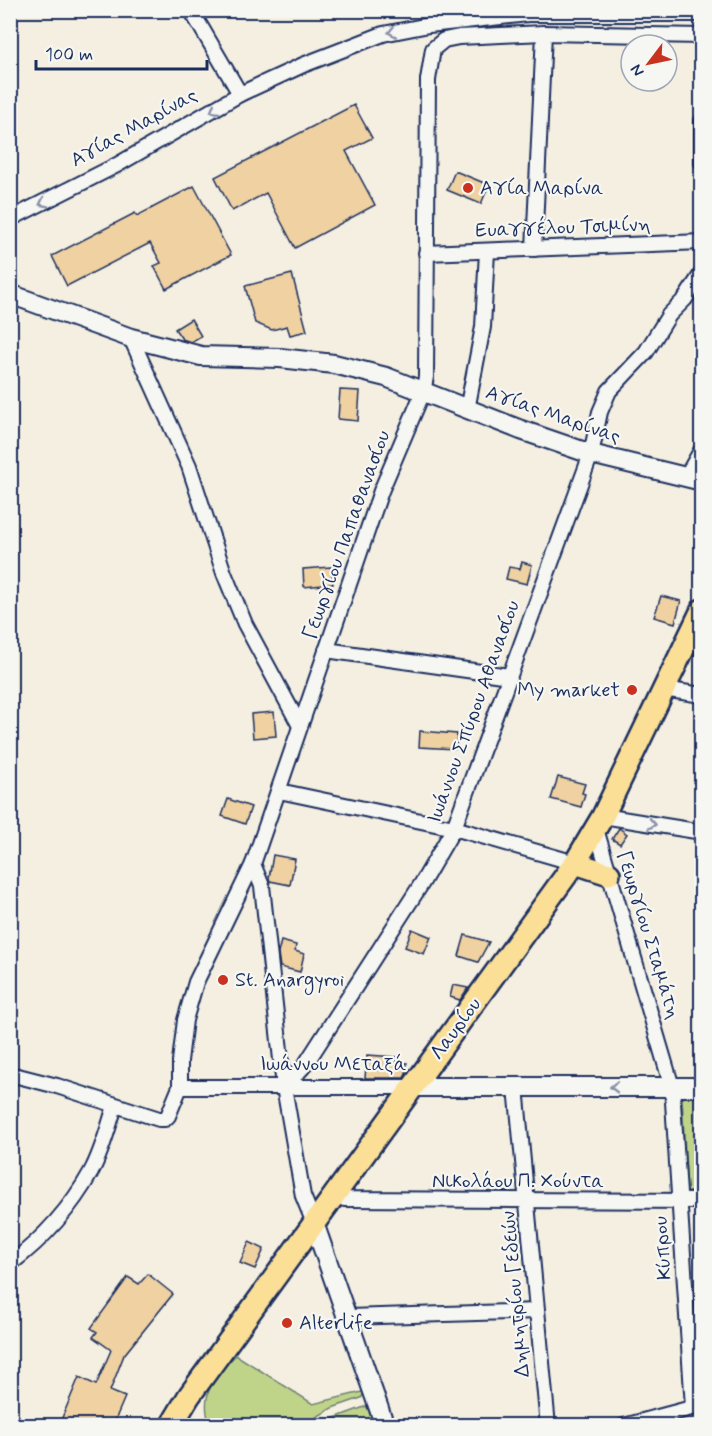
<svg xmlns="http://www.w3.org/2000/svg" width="712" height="1436" font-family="Mynerve,sans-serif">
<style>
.green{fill:#c0d489;stroke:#6e8274;stroke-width:1.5}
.building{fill:#efd1a2;stroke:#1b2f5e;stroke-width:1.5}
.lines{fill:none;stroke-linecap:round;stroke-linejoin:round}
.street-casing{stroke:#1b2f5e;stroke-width:18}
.secondary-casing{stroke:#1b2f5e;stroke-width:22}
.primary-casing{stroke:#1b2f5e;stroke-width:26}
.street{stroke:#f6f6f2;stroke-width:14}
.secondary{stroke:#f6f6f2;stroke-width:18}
.primary{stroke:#fbdf96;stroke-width:21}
.oneway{stroke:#8892a8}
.poi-dot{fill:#c8321e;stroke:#f6f6f2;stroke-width:2}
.labels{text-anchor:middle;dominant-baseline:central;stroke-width:4.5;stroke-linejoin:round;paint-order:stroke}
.street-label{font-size:20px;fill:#1b2f5e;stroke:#f6f6f2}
.poi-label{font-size:20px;fill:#1b2f5e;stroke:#f6f6f2;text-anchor:start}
</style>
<rect width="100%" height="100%" fill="#f5efe2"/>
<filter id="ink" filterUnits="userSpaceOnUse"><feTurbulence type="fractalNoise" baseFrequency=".0167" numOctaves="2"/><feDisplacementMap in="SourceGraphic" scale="12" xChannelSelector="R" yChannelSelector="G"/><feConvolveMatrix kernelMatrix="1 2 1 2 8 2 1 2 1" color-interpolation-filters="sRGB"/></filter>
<g filter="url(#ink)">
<g class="green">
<polygon points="682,1096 701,1096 701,1191 687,1192"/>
<path d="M236 1355 313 1404 366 1391 361 1398 332 1408 303 1425H279V1423L271 1426 210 1425C199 1395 214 1376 236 1355Z"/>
<polygon points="367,1406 374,1425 317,1425 318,1424"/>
</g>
<g class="building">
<polygon points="354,105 372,138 346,151 375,205 295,248 266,193 232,211 215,177"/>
<polygon points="455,171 489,185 481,204 447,190"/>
<polygon points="194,186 231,255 166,289 154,266 161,263 150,243 67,286 52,256 135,213 137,216"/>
<polygon points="292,274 307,331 290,335 287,326 272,330 255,323 245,286"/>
<polygon points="191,319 201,336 191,342 182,339 175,329"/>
<polygon points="340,390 360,391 358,421 338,419"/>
<polygon points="522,562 532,565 527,584 506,579 509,567 520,569"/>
<polygon points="331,567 333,584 304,587 303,569"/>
<polygon points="661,596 681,601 675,623 654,617"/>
<polygon points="274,712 276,736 253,738 251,714"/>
<polygon points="420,731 457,734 456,749 419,747"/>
<polygon points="558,777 585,784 582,793 585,794 581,807 551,799"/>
<polygon points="228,799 251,807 245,824 222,816"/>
<polygon points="619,828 627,834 620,844 612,839"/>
<polygon points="273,855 295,859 290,885 270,881 269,878"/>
<polygon points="412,929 431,937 424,954 405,947"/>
<polygon points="465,935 489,942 478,962 459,956"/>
<polygon points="281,941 296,945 295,951 304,954 300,972 280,967 278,953"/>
<polygon points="453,985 468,988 460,1000 450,997"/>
<polygon points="367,1055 397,1057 397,1062 407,1063 406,1074 404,1078 365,1078"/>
<polygon points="249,1242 264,1249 255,1269 240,1263"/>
<polygon points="148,1274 173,1294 124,1355 110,1391 125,1397 113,1425 59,1425 79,1377 96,1385 111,1350 93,1337 97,1332 91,1328 128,1277 139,1284"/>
</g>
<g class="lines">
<g class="street-casing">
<g id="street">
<polyline points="191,10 240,94"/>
<polyline points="702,121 702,163"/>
<polyline points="10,219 117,165 240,94 303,65 383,34 429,25 528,14 702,14"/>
<polyline points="534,249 544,33"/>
<polyline points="426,253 702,242"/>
<polyline points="131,338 189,466 224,573 245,624 300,726"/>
<polyline points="467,410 483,327 487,251"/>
<polyline points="686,477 702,449"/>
<polyline points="326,650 509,676"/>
<polyline points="663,689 702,695"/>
<polyline points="279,791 454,828 575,863"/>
<polyline points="603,816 702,832"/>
<polyline points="596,829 672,1087 693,1407"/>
<polyline points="253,864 262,886 284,1087 303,1196 314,1223"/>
<polyline points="10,1074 57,1086 159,1119 165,1119 168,1116 180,1087 180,1061 185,1020 196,982 253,864 381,491 423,392 426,377 428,80 433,49 444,40 459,37 544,33 702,36"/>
<polyline points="180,1087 414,1087"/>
<polyline points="284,1087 305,1065 422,883 454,828 591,454 600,412 609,391 646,352 669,315 685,299 702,273"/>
<polyline points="516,1087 548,1426"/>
<polyline points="337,1193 344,1199 702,1201"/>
<path d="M10 1264C43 1239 71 1208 91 1172 102 1152 108 1128 115 1106"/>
<polyline points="348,1317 537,1311"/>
<polyline points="624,1426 699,1406"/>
</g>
</g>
<g class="secondary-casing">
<g id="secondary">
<polyline points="10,294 131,338 201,356 280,358 334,364 386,377 521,430 591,454 702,481"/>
<polyline points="414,1087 702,1087"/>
<polyline points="314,1223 385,1426"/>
</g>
</g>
<g class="primary-casing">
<g id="primary">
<polyline points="575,863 609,874"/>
<polyline points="171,1426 189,1396 575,863 603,816 702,610"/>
</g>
</g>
<use href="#street" class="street"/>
<use href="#secondary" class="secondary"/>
<use href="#primary" class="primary"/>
</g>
<defs><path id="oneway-chevron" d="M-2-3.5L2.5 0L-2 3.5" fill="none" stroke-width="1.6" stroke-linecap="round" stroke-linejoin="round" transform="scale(1.5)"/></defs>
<g class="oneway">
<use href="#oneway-chevron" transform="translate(392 32) rotate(168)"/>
<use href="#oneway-chevron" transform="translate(214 110) rotate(149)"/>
<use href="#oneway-chevron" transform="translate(43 203) rotate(153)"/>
<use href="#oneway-chevron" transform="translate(652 824) rotate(9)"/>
<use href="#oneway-chevron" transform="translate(614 1087) rotate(180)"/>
</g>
</g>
<g class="poi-dot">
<circle cx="468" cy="188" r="6"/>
<circle cx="632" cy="690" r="6"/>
<circle cx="223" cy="980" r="6"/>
<circle cx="287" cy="1323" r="6"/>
</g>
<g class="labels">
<g class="street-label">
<text transform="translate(134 128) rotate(-29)">Αγίας Μαρίνας</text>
<text transform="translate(563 228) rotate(-2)">Ευαγγέλου Τσιμίνη</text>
<text transform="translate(553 415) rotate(19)">Αγίας Μαρίνας</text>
<text transform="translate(347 535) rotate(-70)">Γεωργίου Παπαθανασίου</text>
<text transform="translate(474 712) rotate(-70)">Ιωάννου Σπύρου Αθανασίου</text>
<text transform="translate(648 935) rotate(73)">Γεωργίου Σταμάτη</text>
<text transform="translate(456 1029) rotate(-54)">Λαυρίου</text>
<text x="333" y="1064">Ιωάννου Μεταξά</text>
<text x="518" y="1181">Νικολάου Π. Χούντα</text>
<text transform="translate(663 1248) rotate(-94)">Κύπρου</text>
<text transform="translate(516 1294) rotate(-95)">Δημητρίου Γεδεών</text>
</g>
<g class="poi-label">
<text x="480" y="188">Αγία Μαρίνα</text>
<text x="620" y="690" text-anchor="end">My market</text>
<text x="235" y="980">St. Anargyroi</text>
<text x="299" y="1323">Alterlife</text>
</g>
</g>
<rect width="712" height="1436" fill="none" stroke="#f6f6f2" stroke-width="36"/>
<rect x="18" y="18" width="676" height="1400" fill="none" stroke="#1b2f5e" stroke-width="2" filter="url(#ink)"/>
<g transform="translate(649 63) rotate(238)"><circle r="28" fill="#f6f6f2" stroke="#9ea6b7" stroke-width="1.5"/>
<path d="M0-4.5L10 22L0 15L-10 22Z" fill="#c8321e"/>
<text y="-9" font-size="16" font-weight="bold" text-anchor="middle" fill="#1b2f5e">N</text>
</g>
<path d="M36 60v9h171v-9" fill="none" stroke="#1b2f5e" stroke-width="3"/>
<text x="45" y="60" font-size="18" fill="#1b2f5e" stroke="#f6f6f2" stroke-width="4.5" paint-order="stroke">100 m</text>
</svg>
